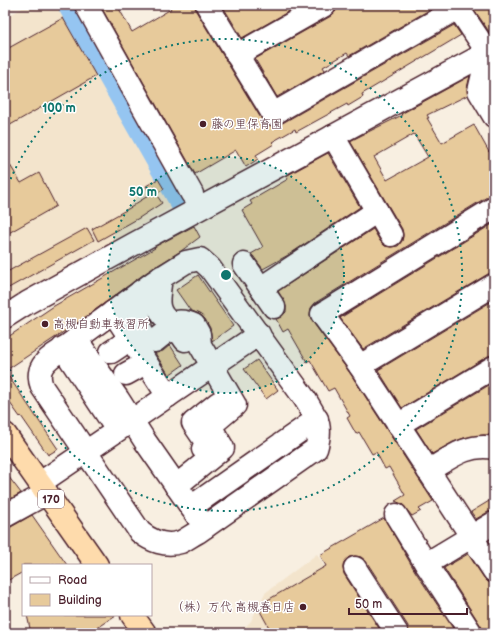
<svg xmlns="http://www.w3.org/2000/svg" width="499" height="638" font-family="'Balsamiq Sans','Klee One',sans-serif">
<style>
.built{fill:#f3e4cc}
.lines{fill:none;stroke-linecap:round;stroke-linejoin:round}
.river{stroke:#95c5f1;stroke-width:28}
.building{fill:#e7ca9b;stroke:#4a1f2b;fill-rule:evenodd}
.minor-casing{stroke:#4a1f2b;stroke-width:25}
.highway-casing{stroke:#4a1f2b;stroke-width:25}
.minor{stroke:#fff;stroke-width:22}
.highway{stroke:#fedbac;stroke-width:22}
.ring{fill:none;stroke:#0f766e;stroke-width:2;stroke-dasharray:2 4}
.poi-dot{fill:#4a1f2b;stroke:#fff;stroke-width:1.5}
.labels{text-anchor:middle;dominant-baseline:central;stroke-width:3;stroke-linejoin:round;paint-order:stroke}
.shield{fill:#fff;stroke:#80626b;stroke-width:1}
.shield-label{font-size:11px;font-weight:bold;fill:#4a1f2b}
.poi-label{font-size:12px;fill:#4a1f2b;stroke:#fff;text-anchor:start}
.centre{fill:#0f766e;stroke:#fff;stroke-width:2}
.ring-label{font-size:12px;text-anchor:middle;font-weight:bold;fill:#0f766e;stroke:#fff;stroke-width:3;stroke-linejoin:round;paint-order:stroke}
</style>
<rect width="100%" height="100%" fill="#f8efe1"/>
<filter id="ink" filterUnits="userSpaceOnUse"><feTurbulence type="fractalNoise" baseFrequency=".025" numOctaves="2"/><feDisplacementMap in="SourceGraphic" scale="8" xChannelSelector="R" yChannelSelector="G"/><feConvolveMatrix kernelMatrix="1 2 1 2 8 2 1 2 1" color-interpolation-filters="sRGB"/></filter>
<g filter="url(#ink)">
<g class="built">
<polygon points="28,5 69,5 177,204 5,304 5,18"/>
<polygon points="317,554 363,633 239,633 251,621 265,593"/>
</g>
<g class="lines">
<polyline class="river" points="72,5 186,206"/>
</g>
<g class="building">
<polygon points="100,5 117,5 132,32 171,9 168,5 195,5 196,11 262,120 267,125 273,126 279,125 454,25 461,35 362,94 363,97 348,106 347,104 296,132 295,129 272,142 274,144 256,155 258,159 246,167 236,150 195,174"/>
<polygon points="222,5 300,5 242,38"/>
<polygon points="337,5 429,5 431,9 349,56 347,53 323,67 325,70 277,97 255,59 331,16 336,11"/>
<polygon points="471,5 494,5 494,31 490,33"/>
<polygon points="63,18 96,76 5,128 5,50"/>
<path d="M470 76 467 88 468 95 427 115 429 118H427L442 143 474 125 489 152 494 149V196L487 197 315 303 311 308 310 315 312 321 350 373 433 501 419 509 421 511 412 516 402 504 395 501 405 495 389 467 385 469 376 452 372 454 359 432 356 434 347 418 350 416 334 388 328 391 310 360 307 362 288 329 283 332 276 319 281 317 286 312V306L278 291 373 229 380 241 385 246 391 247 398 246 402 241 403 235 402 229 350 141 402 115 401 114ZM414 134 428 157 387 180 374 157Z"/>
<polygon points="328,153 360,207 290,254 263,269 251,254 263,247 242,210 252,204 250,201 288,179 286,176"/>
<polygon points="5,157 21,183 39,173 56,206 5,235"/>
<polygon points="158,179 164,189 156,194 162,203 139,218 98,241 92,229 135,205 135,204 151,194 146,186"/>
<polygon points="494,223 494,273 488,274 363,349 340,318"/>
<polygon points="194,226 200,237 181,251 147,272 80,321 5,371 5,339 54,306 155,248 154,247"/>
<polygon points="87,228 94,240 5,290 5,273"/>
<polygon points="198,275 233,326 212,341 210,328 205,319 199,314 190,310 176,290"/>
<polygon points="494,300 494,355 488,356 402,408 378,370"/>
<polygon points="170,345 183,365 169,375 155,353 163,351"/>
<polygon points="257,360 278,390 266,399 244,369"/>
<polygon points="5,371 58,449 48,455 21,416 20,417 5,396"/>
<polygon points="494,382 494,435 483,435 464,438 453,442 432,454 416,429"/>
<polygon points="5,472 21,493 5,502"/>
<polygon points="494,498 494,511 488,512 476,519 471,512"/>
<polygon points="32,515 67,565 23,565 23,572 5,582 5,528 11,527"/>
<polygon points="384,518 415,571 456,633 409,633 408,626 366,561 361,557 355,556 349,557 344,562 343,568 344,574 382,633 272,633 260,611 269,606 266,601 326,566 320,555"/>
<polygon points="468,554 484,578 488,582 494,583 494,627 484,633 481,626 444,568"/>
<polygon points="27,615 116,615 89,633 31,633"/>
</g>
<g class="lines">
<g class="minor-casing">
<g id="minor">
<polyline points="86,5 192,194"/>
<polyline points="207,5 273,114 458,8"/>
<polyline points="456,5 488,53 479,91 494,116"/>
<polyline points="237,55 325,5"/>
<polyline points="333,136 391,235"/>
<polyline points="494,208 322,314 360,366 494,571"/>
<path d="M200 259 210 268 305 399C317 419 323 425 316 449L198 532C192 535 187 539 181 542 166 547 151 541 140 532L42 387C35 369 45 360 60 351L154 282 186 262Z"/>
<polyline points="244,264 274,307"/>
<path d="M161 277C159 296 153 311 171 323 180 320 186 321 194 325L199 334 200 345 235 405 210 426 223 448 176 486"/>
<polyline points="261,288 377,211"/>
<path d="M141 291C139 309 136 322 145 339L155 341 165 333 173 330 181 334 185 340"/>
<polyline points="113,312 168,396"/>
<polyline points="5,317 27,303 134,244 494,49"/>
<polyline points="76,339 118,399 145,441 205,527"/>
<polyline points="63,348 117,430"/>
<polyline points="111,352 120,346"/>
<polyline points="360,366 494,285"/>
<polyline points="126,374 135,369"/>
<polyline points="398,425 494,367"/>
<polyline points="203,449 208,445 193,423 218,403"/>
<path d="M428 471C450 458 467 443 494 448"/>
<polyline points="40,483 259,334"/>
<polyline points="191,507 317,419"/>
<polyline points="396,515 426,564 494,523"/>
<polyline points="5,516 47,493"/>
<polyline points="426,564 471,633"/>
<polyline points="355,568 397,633"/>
</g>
</g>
<g class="highway-casing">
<g id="highway">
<polyline points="5,434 97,565"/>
<polyline points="132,615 145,633"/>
</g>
</g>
<use href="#minor" class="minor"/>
<use href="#highway" class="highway"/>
</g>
</g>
<circle cx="226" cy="275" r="118" fill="#0f766e" fill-opacity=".12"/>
<g class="ring">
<circle cx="226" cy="275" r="118"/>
<path d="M6 190A236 236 0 1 1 6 360"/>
</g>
<g class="poi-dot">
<circle cx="203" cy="124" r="4"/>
<circle cx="45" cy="324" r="4"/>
<circle cx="303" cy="607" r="4"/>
</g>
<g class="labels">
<rect class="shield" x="38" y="490" width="26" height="18" rx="3"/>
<g class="shield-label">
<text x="51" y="499">170</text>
</g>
<g class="poi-label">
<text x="211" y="124">藤の里保育園</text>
<text x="53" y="324">高槻自動車教習所</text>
<text x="295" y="607" text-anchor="end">（株）万代 高槻春日店</text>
</g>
</g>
<circle cx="226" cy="275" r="6" class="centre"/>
<g class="ring-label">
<text x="59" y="112">100 m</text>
<text x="143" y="196">50 m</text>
</g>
<rect width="499" height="638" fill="none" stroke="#fff" stroke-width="20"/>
<rect x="10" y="10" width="479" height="618" fill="none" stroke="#4a1f2b" stroke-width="1.5" filter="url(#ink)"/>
<rect x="22" y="564" width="130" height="52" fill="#ffffff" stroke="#b7a5aa"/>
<rect x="30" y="577" width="20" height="6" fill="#ffffff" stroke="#b7a5aa"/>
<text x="58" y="584" font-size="12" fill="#4a1f2b">Road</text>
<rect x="30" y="594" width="20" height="12" fill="#e7ca9b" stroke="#b7a5aa"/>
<text x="58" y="604" font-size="12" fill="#4a1f2b">Building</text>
<path d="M349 608v6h118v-6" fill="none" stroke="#4a1f2b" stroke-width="2"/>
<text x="355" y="608" font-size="12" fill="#4a1f2b" stroke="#ffffff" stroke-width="3" paint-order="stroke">50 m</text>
</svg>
